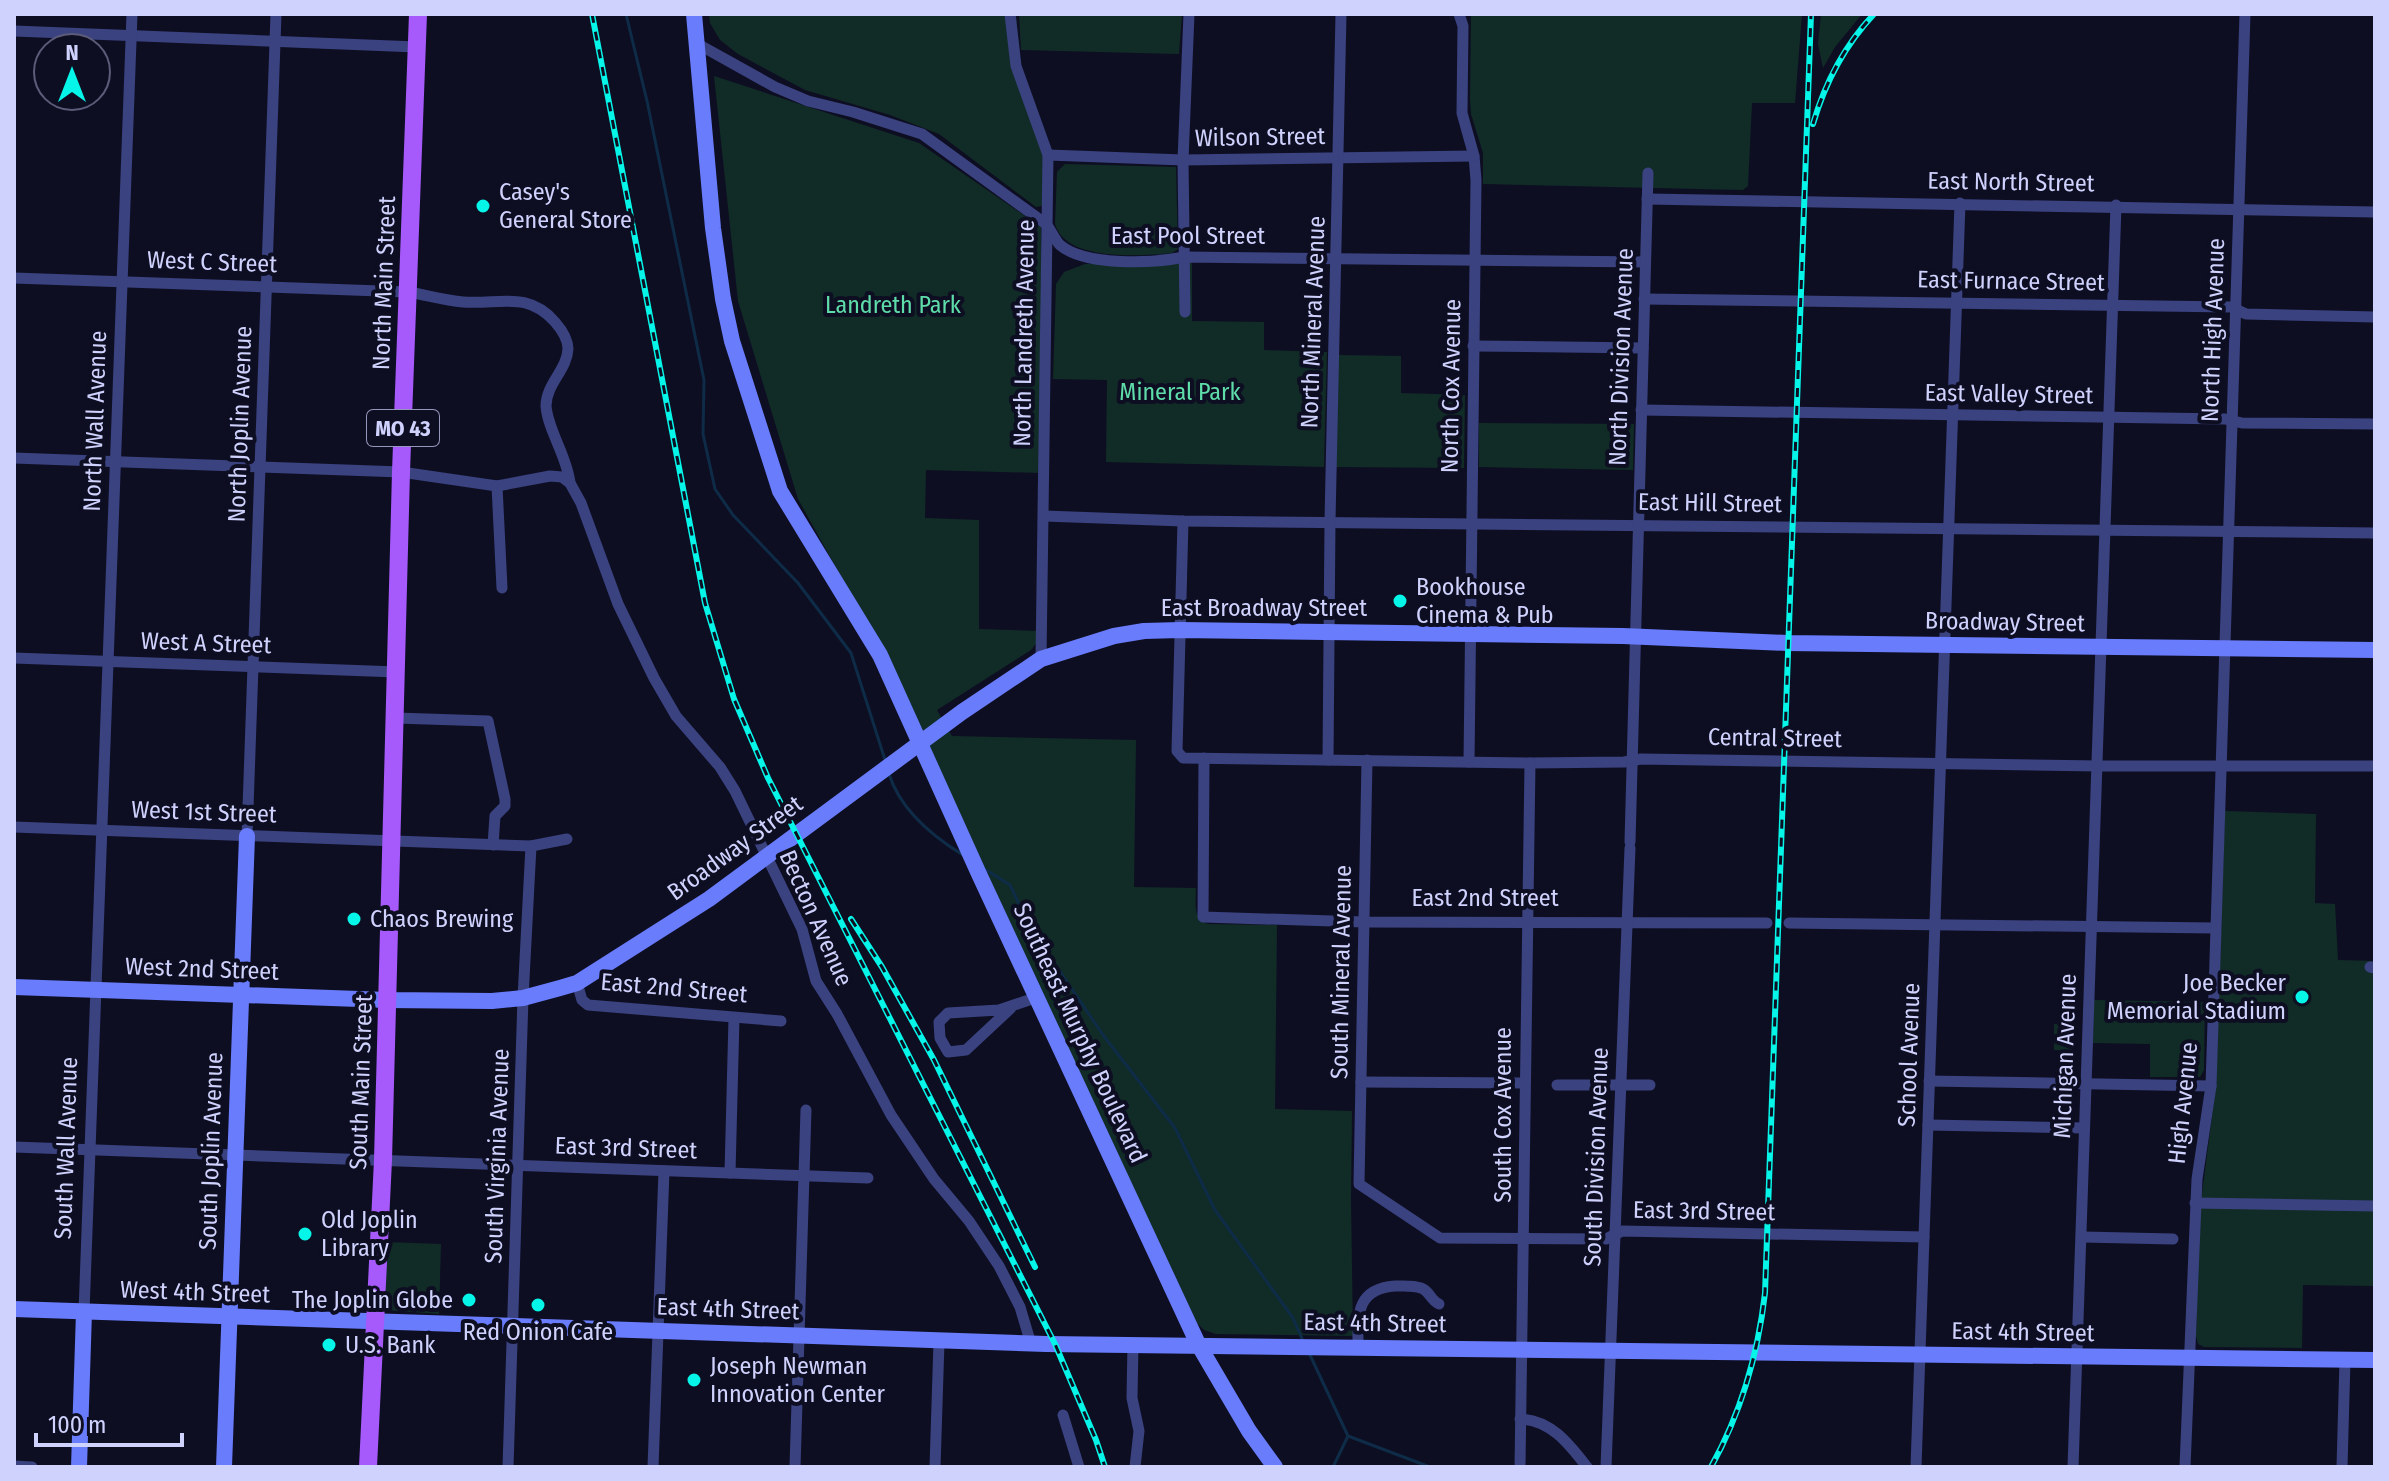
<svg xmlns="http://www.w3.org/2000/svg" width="2389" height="1481" font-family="'Fira Sans Condensed',sans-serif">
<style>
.green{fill:#112c27}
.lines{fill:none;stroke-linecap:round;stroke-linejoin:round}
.stream{stroke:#0e2c47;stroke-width:3}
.street{stroke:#3a4280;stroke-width:11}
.secondary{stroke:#697cfc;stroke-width:16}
.primary{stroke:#a65afb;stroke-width:18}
.rail-casing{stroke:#05f5e8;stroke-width:6}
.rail{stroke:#0e0e22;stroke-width:3;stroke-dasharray:9;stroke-linecap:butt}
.poi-dot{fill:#05f5e8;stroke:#0e0e22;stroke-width:3}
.labels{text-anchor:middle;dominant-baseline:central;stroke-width:8;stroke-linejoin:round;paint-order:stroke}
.shield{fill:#0e0e22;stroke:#9697bc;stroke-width:2}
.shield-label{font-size:22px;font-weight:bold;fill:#d0d2fe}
.street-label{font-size:24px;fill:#d0d2fe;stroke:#0e0e22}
.poi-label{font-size:24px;fill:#d0d2fe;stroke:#0e0e22;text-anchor:start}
.park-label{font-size:24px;fill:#5edca9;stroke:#0e0e22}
</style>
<rect width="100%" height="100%" fill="#0e0e22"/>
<g class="green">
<polygon points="709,14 1016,14 1021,68 1042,131 1047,205 1036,207 939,134 890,115 805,90 738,54 720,40 710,23"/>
<polygon points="1019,14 1182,14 1179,54 1021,50"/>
<polygon points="1471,14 1802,14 1795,103 1752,103 1748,186 1743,190 1483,184 1483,153 1471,114 1470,99"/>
<polygon points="1821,14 1862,14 1835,47 1823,68 1818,44"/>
<path d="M714 76 919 143 1041 227 1042 473 926 470 925 518 979 520V629L1039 631 1038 641 1031 650 937 710 952 736 1136 740 1134 887 1196 888C1196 902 1192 919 1208 924L1277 925 1275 1109 1352 1111 1351 1200 1353 1336 1216 1334 1204 1330 1197 1323 1117 1156 900 683 798 499 738 301Z"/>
<path d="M1065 164 1176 167 1178 249 1172 253C1141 256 1066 262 1055 224L1057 172Z"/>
<polygon points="1192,262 1192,321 1264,322 1264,350 1327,352 1324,467 1106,462 1107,380 1053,379 1056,284 1064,272 1085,264"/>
<polygon points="1338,355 1401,356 1401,393 1465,395 1464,468 1334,467"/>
<polygon points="1479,423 1634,424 1633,470 1479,467"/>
<polygon points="2225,811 2316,814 2315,903 2335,904 2338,960 2375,961 2375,1286 2303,1285 2302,1348 2204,1347 2198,1344 2196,1336 2199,1217 2216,1085"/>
<polygon points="2094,1000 2205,1002 2204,1070 2200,1077 2150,1077 2150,1044 2093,1043"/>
<polygon points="2054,1024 2073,1025 2072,1051 2054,1050"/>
<polygon points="386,1242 441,1244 439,1314 385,1310"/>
</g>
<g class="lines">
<g class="stream">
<polyline points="626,14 647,101 704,380 703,434 715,489 733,515 798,583 851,653 886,763"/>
<path d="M889 774C900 809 932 836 963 855"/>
<polyline points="983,868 1010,885 1030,927 1103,1035 1175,1128 1215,1210 1293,1318 1303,1341"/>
<polyline points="1310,1355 1348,1436 1333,1467"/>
<polyline points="1348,1436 1430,1467"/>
</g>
<g class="street">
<polyline points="1010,14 1016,66 1048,155 1041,659"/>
<polyline points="1459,14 1463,26 1462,113 1474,156 1476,180 1469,762"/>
<polyline points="14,31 417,47"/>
<path d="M696 43 775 87 808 101 853 112 922 134 1046 224C1051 230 1055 240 1060 245 1086 267 1154 263 1185 257L1645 262"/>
<polyline points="1048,155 1183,160 1474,156"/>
<polyline points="1647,199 2375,212"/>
<path d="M14 278 408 292C426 295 444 300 463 302 498 305 527 290 555 322 562 330 568 339 568 349 567 370 546 384 546 406 548 431 567 456 570 483"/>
<polyline points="1644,299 2231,307 2246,314 2375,317"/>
<polyline points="1185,312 1183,160 1189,14"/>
<polyline points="1473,346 1643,348"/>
<polyline points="1641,410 2225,419 2242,423 2375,424"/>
<polyline points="14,458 401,472 497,486 550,476 562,477 570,483 581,503 618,604 654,678 676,716 720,767 735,791 802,929 816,981 837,1014 891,1115 934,1179 969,1221 999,1266 1020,1307 1031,1344"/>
<polyline points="497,486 502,588"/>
<polyline points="1044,516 1183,521 2375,533"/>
<polyline points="1183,521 1177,751 1183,758 1530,763 1624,762 1641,759 2099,766 2375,766"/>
<polyline points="14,658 397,672"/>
<polyline points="396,718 488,721 505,799 505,806 495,816 493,845"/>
<polyline points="1204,758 1203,917 1364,922 1767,923"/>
<polyline points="1328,760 1330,521 1341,14"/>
<polyline points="1367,760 1359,1184 1440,1238 1606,1239 1622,1231 1924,1237"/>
<polyline points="14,827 531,846 567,839"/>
<polyline points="247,836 276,14"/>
<polyline points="1630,842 1648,173"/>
<polyline points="1789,923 2215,928"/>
<polyline points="2370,967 2375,968"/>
<polyline points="577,983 582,1000 588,1005 781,1021"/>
<polyline points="1011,1008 966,1050 948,1052 940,1038 939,1022 948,1013 999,1010 1038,997"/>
<polyline points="1929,1081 2211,1086"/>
<polyline points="1361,1082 1524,1083"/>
<polyline points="1557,1085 1650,1085"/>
<polyline points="1928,1125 2084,1128"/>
<polyline points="14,1147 868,1178"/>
<polyline points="730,1173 734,1018"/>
<polyline points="2195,1203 2375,1206"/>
<polyline points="2083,1237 2173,1239"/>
<polyline points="84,1312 132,14"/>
<polyline points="1133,1344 1132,1398 1139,1431 1135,1467"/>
<path d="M1358 1348C1358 1316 1355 1289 1395 1286 1403 1286 1413 1285 1421 1288 1430 1291 1430 1300 1439 1304"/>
<polyline points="1063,1415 1079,1467"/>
<path d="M1520 1419C1551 1420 1569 1444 1587 1467"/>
<polyline points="14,1466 32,1467"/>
<polyline points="508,1467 523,998 531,846"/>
<polyline points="653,1467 664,1171"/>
<polyline points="795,1467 806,1110"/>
<polyline points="935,1467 939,1342"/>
<polyline points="1520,1467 1530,763"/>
<polyline points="1606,1467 1630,848"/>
<polyline points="1916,1467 1960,203"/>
<polyline points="2073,1467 2116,205"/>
<polyline points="2185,1467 2197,1179 2211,1086 2245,14"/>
<polyline points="2342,1467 2345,1360"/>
</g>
<g class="secondary">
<polyline points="694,14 713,228 723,299 732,341 780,491 880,655 979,874 1198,1344 1249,1431 1275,1467"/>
<polyline points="14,987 387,1000 492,1001 523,998 560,988 577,983 709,899 962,712 1041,659 1114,636 1144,631 1180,630 1623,636 1787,643 2375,650"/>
<polyline points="14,1309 1046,1344 2375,1360"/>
<polyline points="79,1467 84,1312"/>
<polyline points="224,1467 247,836"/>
</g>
<polyline class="primary" points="368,1467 383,1160 401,472 418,14"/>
<g class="rail-casing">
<g id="rail">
<polyline points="592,14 705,603 734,699 768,778 1055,1344 1096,1440 1105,1467"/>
<path d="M1813 124C1825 83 1844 46 1874 14"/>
<polyline points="851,919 882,967 934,1060 1035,1267"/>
<path d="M1711 1467C1741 1413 1758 1354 1765 1293L1811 14"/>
</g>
</g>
<use href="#rail" class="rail"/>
</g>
<g class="poi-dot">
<circle cx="483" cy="206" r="8"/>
<circle cx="1400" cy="601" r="8"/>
<circle cx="354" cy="919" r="8"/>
<circle cx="2302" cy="997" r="8"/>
<circle cx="305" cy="1234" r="8"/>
<circle cx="469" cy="1300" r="8"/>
<circle cx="538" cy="1305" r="8"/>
<circle cx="329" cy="1345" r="8"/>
<circle cx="694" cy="1380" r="8"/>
</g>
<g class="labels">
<rect class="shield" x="367" y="410" width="72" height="36" rx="6"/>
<g class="shield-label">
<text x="403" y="428">MO 43</text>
</g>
<g class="street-label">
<text transform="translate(1260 137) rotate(-1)">Wilson Street</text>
<text transform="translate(2011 182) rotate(1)">East North Street</text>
<text x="1188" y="236">East Pool Street</text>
<text transform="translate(212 262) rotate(2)">West C Street</text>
<text transform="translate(2011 281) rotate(1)">East Furnace Street</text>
<text transform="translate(384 283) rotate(-88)">North Main Street</text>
<text transform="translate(1313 322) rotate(-88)">North Mineral Avenue</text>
<text transform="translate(2213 330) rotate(-88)">North High Avenue</text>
<text transform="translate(1024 333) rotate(-89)">North Landreth Avenue</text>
<text transform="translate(1621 357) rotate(-88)">North Division Avenue</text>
<text transform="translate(1451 386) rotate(-89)">North Cox Avenue</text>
<text transform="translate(2009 394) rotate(1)">East Valley Street</text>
<text transform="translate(95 421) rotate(-88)">North Wall Avenue</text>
<text transform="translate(240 424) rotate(-88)">North Joplin Avenue</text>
<text transform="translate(1710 503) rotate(1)">East Hill Street</text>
<text x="1264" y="608">East Broadway Street</text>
<text transform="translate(2005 622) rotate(1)">Broadway Street</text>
<text transform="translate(206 643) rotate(2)">West A Street</text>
<text transform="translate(1775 738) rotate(1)">Central Street</text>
<text transform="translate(204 812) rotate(2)">West 1st Street</text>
<text transform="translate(735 848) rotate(-36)">Broadway Street</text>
<text x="1485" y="898">East 2nd Street</text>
<text transform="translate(816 918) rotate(66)">Becton Avenue</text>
<text transform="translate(202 969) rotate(2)">West 2nd Street</text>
<text transform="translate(1341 972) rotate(-89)">South Mineral Avenue</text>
<text transform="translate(674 988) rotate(5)">East 2nd Street</text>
<text transform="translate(1080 1033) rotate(65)">Southeast Murphy Boulevard</text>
<text transform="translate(1909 1055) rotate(-88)">School Avenue</text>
<text transform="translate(2065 1056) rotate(-88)">Michigan Avenue</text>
<text transform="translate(361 1082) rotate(-88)">South Main Street</text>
<text transform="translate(2183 1103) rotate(-84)">High Avenue</text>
<text transform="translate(1503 1115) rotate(-90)">South Cox Avenue</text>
<text transform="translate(66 1148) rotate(-88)">South Wall Avenue</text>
<text transform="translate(626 1148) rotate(2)">East 3rd Street</text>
<text transform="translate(211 1151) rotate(-88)">South Joplin Avenue</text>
<text transform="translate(497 1156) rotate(-88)">South Virginia Avenue</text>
<text transform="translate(1596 1157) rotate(-88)">South Division Avenue</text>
<text transform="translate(1704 1211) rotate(1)">East 3rd Street</text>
<text transform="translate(195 1292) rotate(2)">West 4th Street</text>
<text transform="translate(728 1309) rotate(2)">East 4th Street</text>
<text transform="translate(1375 1323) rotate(1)">East 4th Street</text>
<text transform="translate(2023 1332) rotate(1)">East 4th Street</text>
</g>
<g class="poi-label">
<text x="499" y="192">Casey's<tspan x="499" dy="28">General Store</tspan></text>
<text x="1416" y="587">Bookhouse<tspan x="1416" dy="28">Cinema &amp; Pub</tspan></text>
<text x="370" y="919">Chaos Brewing</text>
<text x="2286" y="983" text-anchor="end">Joe Becker<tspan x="2286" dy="28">Memorial Stadium</tspan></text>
<text x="321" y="1220">Old Joplin<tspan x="321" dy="28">Library</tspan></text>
<text x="453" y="1300" text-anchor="end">The Joplin Globe</text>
<text x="538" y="1332" text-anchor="middle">Red Onion Cafe</text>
<text x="345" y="1345">U.S. Bank</text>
<text x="710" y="1366">Joseph Newman<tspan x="710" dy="28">Innovation Center</tspan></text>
</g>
<g class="park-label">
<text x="893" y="305">Landreth Park</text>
<text x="1180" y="392">Mineral Park</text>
</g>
</g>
<rect width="2389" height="1481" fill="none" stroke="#d0d2fe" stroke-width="32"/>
<g transform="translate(72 72)"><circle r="38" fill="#0e0e22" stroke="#5c5c7a" stroke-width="2"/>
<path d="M0-6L14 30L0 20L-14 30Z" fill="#05f5e8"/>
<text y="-12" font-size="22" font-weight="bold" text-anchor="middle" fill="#d0d2fe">N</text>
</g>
<path d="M36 1433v12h146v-12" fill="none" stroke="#d0d2fe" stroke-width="4"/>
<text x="48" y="1433" font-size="24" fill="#d0d2fe" stroke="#0e0e22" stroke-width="6" paint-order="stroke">100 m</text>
</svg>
